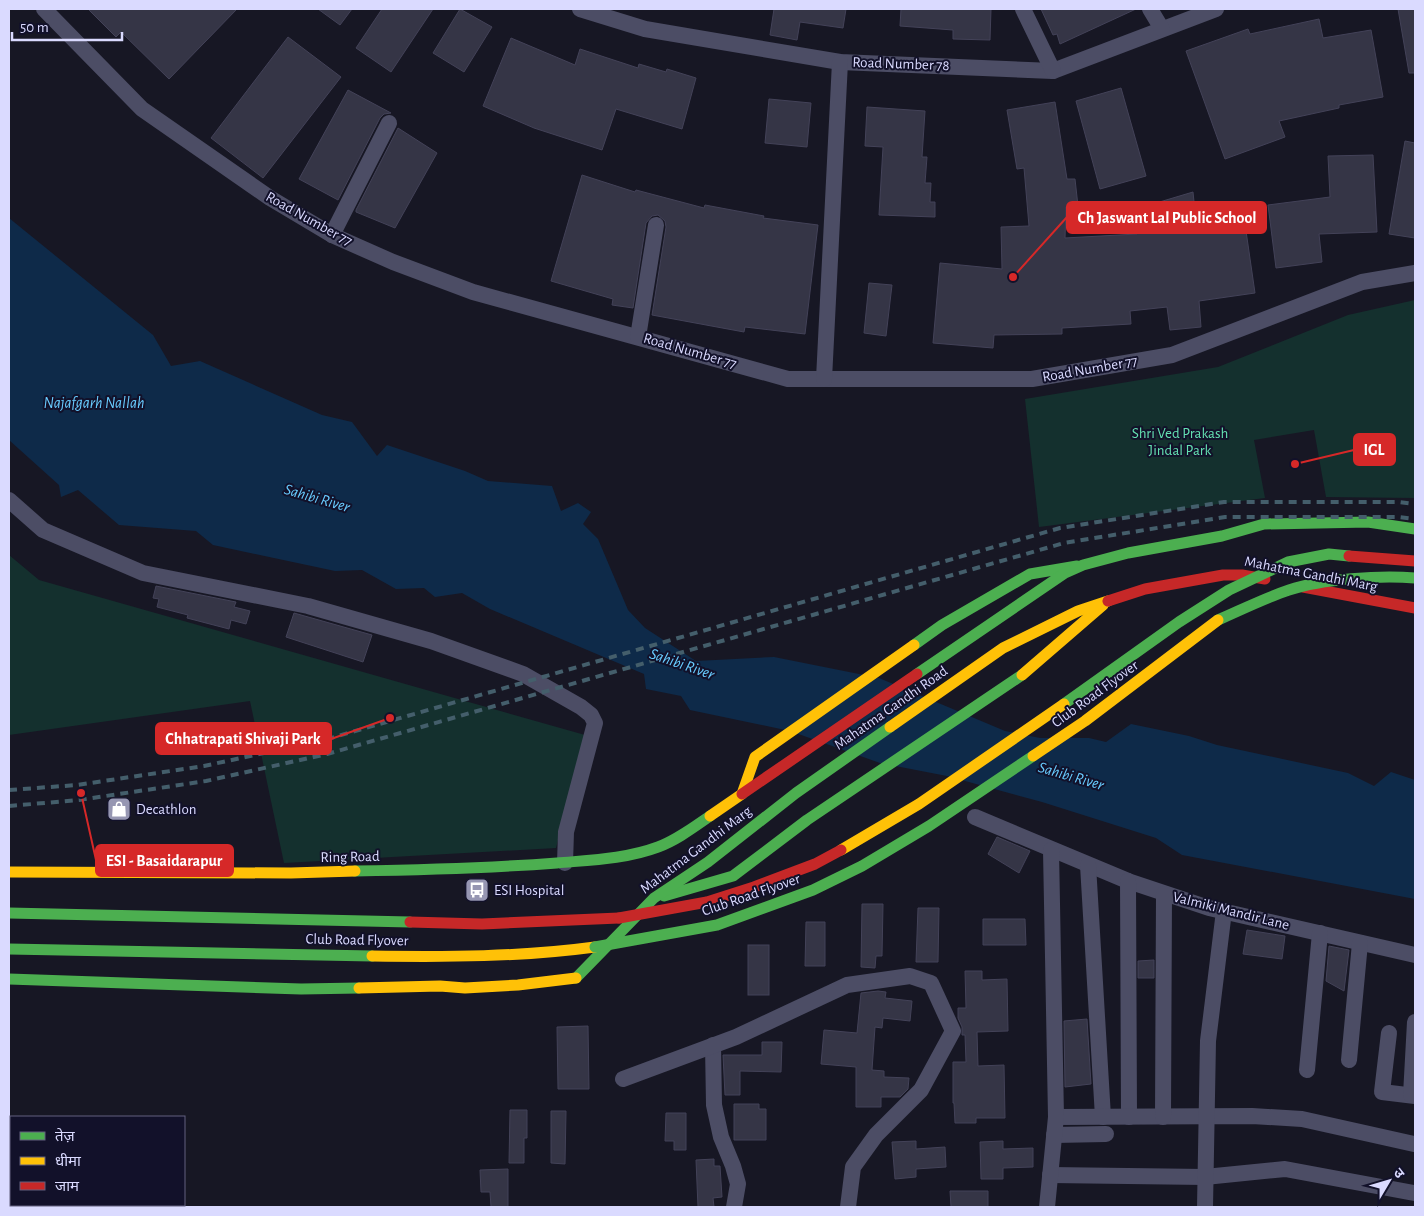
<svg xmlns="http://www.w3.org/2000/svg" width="1424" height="1216" font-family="'Alegreya Sans','Noto Sans Devanagari',sans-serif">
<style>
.green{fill:#14302e}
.water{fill:#0e2a49}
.building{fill:#353546;stroke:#434258}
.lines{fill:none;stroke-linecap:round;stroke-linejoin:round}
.street{stroke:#4c4d65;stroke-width:16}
.fast{stroke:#4caf50;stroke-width:11}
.slow{stroke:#ffc107;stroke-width:11}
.jam{stroke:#c62828;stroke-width:11}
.rail{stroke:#445e6b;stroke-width:4;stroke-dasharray:8 6;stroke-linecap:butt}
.fast-bridge{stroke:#4caf50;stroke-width:11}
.slow-bridge{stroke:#ffc107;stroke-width:11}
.jam-bridge{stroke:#c62828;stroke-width:11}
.labels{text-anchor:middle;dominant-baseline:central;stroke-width:4;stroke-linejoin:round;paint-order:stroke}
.street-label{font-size:15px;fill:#dadaff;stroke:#12112a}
.park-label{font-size:15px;fill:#64e1b2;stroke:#12112a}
.poi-label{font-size:15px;fill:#dadaff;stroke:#12112a;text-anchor:start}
.water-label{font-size:16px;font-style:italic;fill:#68ccff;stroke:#12112a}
.leader{fill:none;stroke:#d62828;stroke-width:2}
.callout-dot{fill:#d62828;stroke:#12112a;stroke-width:2}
.callout{fill:#d62828;stroke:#d62828;stroke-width:2}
.callout-label{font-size:16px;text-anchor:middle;font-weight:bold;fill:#fff}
</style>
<rect width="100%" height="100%" fill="#171724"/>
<g class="green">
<polygon points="1415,300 1415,498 1326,497 1314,430 1254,440 1265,498 1039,527 1025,399 1218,367 1348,315"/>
<polygon points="9,555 39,580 585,735 556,848 284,863 250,701 9,735"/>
</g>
<polygon class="water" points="9,218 153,335 171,366 200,361 322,415 352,422 377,456 387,445 465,471 488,481 552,486 561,511 578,503 591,512 583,524 598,539 628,610 645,628 696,661 774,657 879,678 1005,731 1040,738 1089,738 1106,742 1131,724 1189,736 1217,745 1348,773 1374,786 1391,772 1415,780 1415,899 1182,855 1156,838 1042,802 947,776 880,763 790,731 690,710 681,696 646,689 644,674 490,609 462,593 435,597 424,588 396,589 362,570 335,571 213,545 196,531 119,525 78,490 61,497 59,485 9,440"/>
<g class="building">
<polygon points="88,9 237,9 169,79 121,32 116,37"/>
<polygon points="318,9 352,9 340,25"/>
<polygon points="382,9 433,9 391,72 356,48"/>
<polygon points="460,9 492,27 464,72 433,53"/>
<polygon points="774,9 846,9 843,28 800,22 797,40 770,35"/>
<polygon points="901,9 991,9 990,40 953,39 953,30 900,26"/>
<polygon points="1041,9 1136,9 1060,44 1057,34 1053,35"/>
<polygon points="1398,9 1415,9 1415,73 1409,73"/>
<polygon points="1319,19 1323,38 1371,30 1383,97 1339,105 1339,108 1279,121 1285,137 1225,159 1186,51 1248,29 1250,34"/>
<polygon points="288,37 341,77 263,178 211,138"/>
<polygon points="511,38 575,65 580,49 638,68 639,64 666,72 667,69 696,78 682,129 616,109 602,150 534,128 483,106"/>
<polygon points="1121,88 1146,176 1100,189 1076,101"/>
<polygon points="348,90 391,113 384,114 380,118 338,200 299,179"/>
<polygon points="769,99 811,103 807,147 765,143"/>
<polygon points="1055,102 1067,179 1075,179 1078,206 1066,207 1065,238 1137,234 1136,209 1193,192 1197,231 1245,224 1255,293 1199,301 1201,327 1170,330 1167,307 1130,311 1131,324 1062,328 1062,334 994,335 993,348 933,343 940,263 1002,269 1001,227 1029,226 1024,168 1017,169 1007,110"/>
<polygon points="867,107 925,111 922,157 927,157 925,183 931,183 930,202 935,202 935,217 879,215 883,147 865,146"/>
<polygon points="398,128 437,153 395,228 356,212 356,210"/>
<polygon points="1405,141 1415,143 1415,238 1389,234"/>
<polygon points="1373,155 1377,232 1319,234 1322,262 1276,268 1268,205 1330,197 1328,156"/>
<polygon points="582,175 635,192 636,190 704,208 705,205 764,216 763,218 818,225 805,334 745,327 744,332 652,315 666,227 665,221 658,215 652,216 646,223 633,308 612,305 613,299 551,281"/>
<polygon points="869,283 892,285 886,336 864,333"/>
<polygon points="156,586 236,602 234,607 250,611 246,624 231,620 229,629 187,618 188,615 157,607 159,599 153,598"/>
<polygon points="294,613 372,635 363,662 286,637"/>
<polygon points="997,837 1030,851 1019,873 988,854"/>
<polygon points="862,904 883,904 882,956 876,956 875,968 861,967"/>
<polygon points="918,908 939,908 938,962 916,962"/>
<polygon points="983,919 1025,919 1026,945 983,945"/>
<polygon points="806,922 825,922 825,966 805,966"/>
<polygon points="1247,930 1285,936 1282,959 1243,954"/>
<rect x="748" y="945" width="21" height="50"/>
<polygon points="1329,946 1349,950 1344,991 1326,981"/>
<polygon points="1154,960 1154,978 1138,978 1138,961"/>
<polygon points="965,971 982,971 982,980 1007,979 1008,1031 977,1032 978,1066 1004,1065 1005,1118 976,1118 976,1123 955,1123 954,1103 953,1103 953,1062 966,1062 965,1035 962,1035 962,1027 958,1018 958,1008 966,1008"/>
<polygon points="878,991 886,992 885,998 912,1001 910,1021 883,1018 882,1028 875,1027 872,1070 884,1071 884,1077 909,1078 908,1089 900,1097 881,1097 881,1107 856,1107 856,1067 821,1064 824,1030 857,1033 861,993"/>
<polygon points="1087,1019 1091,1084 1065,1087 1064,1021"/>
<polygon points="588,1026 589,1089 558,1089 557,1027"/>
<polygon points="762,1042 782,1042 781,1072 740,1071 740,1095 725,1095 723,1055 762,1055"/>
<polygon points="734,1104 759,1104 759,1109 766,1109 766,1140 734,1140"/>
<polygon points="510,1110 527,1110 527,1138 524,1138 524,1163 509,1163"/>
<polygon points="551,1111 566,1111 565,1164 551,1163"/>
<polygon points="666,1113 686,1113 686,1150 674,1150 674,1141 665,1141"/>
<polygon points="916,1141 916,1149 945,1147 946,1167 916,1169 916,1177 895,1179 892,1142"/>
<polygon points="1003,1141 1003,1149 1033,1148 1033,1167 1003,1168 1003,1179 981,1179 980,1142"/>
<polygon points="714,1159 714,1166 720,1166 722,1197 713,1198 714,1207 698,1207 696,1160"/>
<polygon points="508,1169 508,1207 491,1207 490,1192 481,1192 480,1170"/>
<polygon points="950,1191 988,1191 988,1207 951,1207"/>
</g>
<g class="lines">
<g class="street">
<polyline points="44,9 142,109 270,198 332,235 393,262 473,292 788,379 1032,379 1172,355 1362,282 1415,273"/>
<polyline points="580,9 645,29 840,62 1053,71 1216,9"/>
<polyline points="1023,9 1053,71"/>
<polyline points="1150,9 1162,29"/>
<polyline points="332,235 389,123"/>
<polyline points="638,337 656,225"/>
<polyline points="824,379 840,62"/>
<polyline points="9,500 43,530 143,573 308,606 431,641 523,674 581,707 591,715 595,723 566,832 565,863"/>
<polyline points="975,817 1128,881 1209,908 1415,955"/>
<polyline points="1088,865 1103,1117"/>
<polyline points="1128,881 1129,1117"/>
<polyline points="1389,1033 1382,1092 1415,1096"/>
<polyline points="713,1045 714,1105 721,1137 733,1166 738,1184 734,1207"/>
<polyline points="1349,1060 1360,943"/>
<polyline points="1307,1070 1320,933"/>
<polyline points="623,1079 736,1037 847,985 910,976 931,983 953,1031 921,1090 876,1135 853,1167 848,1207"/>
<polyline points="1411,1095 1415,1022"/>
<polyline points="1056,1117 1252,1116 1302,1119 1414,1144"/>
<polyline points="1163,1117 1164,894"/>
<polyline points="1054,1135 1106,1134"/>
<polyline points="1050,1175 1205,1177 1285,1169 1414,1193"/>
<polyline points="1047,1207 1056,1117 1051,850"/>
<polyline points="1205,1207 1208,1041 1224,911"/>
</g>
<g class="fast">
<polyline points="914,645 942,625 1030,574 1077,566"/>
<polyline points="917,674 1065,573 1083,565 1128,553 1222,536 1264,524 1368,522 1415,529"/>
<path d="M355 871C422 870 490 868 557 863 590 860 626 859 658 847 677 840 694 827 710 816"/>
<polyline points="664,896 733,876 807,820 1022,675"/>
<polyline points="9,913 410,922"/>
<polyline points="9,949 372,956"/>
<polyline points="576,978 654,898 708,862 796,793 890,727"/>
<polyline points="9,979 301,989 359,988"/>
</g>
<g class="slow">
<polyline points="1022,675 1103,605"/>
<polyline points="890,727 1003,648 1078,611 1108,601"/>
<polyline points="710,816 742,794 755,757 914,645"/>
<polyline points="9,872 291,873 355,871"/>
<path d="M372 956C447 957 521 957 595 947"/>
<polyline points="359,988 440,986 465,988 518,985 576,978"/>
</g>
<g class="jam">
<polyline points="1303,587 1415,608"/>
<polyline points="1108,601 1145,589 1223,575 1242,575 1265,579"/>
<polyline points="742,794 917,674"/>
<polyline points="410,922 482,924 619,918"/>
</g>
<g class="rail">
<polyline points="9,790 77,785 204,766 324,740 1060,528 1224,502 1399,502 1415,504"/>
<polyline points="9,806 79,800 206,781 327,754 1064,543 1225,517 1398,517 1415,519"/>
</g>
<g class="fast-bridge">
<path d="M1218 620C1241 610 1265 598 1289 590 1322 579 1380 575 1415 578"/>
<polyline points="1064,704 1179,622 1229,590 1288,562 1329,554 1349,556"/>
<polyline points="595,947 717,925 813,890 862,866 929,826 1033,756"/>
</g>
<g class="slow-bridge">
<polyline points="1033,756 1085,721 1218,620"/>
<polyline points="841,850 919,804 1064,704"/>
</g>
<g class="jam-bridge">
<polyline points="1349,556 1415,561"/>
<polyline points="619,918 707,902 754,887 815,864 841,850"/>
</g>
</g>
<defs>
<g id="shop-square" transform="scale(1.25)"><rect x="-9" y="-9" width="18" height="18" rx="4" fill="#9696b2" stroke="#12112a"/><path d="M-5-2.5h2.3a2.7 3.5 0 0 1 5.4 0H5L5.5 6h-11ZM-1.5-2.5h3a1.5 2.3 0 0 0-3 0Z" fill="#fff"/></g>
<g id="bus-square" transform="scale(1.25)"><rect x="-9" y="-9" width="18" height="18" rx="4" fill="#9696b2" stroke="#12112a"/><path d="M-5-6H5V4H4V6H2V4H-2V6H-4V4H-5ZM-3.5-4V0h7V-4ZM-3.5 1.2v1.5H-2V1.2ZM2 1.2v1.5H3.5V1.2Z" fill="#fff"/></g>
</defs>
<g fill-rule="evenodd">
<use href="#shop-square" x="119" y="809"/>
<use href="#bus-square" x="477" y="890"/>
</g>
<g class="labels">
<g class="street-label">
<text transform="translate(901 64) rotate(2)">Road Number 78</text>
<text transform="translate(309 219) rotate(29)">Road Number 77</text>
<text transform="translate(690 351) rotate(16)">Road Number 77</text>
<text transform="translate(1090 369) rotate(-10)">Road Number 77</text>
<text transform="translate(1311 574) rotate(11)">Mahatma Gandhi Marg</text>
<text transform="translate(1095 694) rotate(-36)">Club Road Flyover</text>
<text transform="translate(891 708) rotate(-35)">Mahatma Gandhi Road</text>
<text transform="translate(696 850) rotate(-37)">Mahatma Gandhi Marg</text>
<text transform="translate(350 857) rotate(-1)">Ring Road</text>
<text transform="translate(751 895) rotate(-19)">Club Road Flyover</text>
<text transform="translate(1231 911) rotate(14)">Valmiki Mandir Lane</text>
<text transform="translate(357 940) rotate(1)">Club Road Flyover</text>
</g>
<g class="park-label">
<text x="1180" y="433">Shri Ved Prakash<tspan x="1180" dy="17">Jindal Park</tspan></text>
</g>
<g class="poi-label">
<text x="136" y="809">Decathlon</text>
<text x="494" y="890">ESI Hospital</text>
</g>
<g class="water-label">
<text x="94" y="403">Najafgarh Nallah</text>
<text transform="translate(317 498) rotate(16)">Sahibi River</text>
<text transform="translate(682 664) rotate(19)">Sahibi River</text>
<text transform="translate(1071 776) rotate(16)">Sahibi River</text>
</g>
</g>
<path class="leader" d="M1013 277L1067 217M1295 464L1354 450M390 718L331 739M81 793L96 860"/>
<g class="callout-dot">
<circle cx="1013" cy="277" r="5"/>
<circle cx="1295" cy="464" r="5"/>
<circle cx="390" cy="718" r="5"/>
<circle cx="81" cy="793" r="5"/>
</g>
<g class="callout">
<rect x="1067" y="202" width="199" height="31" rx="5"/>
<rect x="1354" y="434" width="41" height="31" rx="5"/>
<rect x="156" y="723" width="175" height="31" rx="5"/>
<rect x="96" y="845" width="137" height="31" rx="5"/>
</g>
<g class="callout-label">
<text x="1167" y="223">Ch Jaswant Lal Public School</text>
<text x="1374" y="455">IGL</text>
<text x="243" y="744">Chhatrapati Shivaji Park</text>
<text x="164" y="866">ESI - Basaidarapur</text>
</g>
<rect width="1424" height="1216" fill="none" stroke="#dadaff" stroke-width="20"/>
<rect x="10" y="1116" width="175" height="90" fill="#12112a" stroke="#62617f"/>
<rect x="20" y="1132" width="25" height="8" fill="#4caf50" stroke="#62617f"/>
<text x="55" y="1141" font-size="15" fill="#dadaff">तेज़</text>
<rect x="20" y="1157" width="25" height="8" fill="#ffc107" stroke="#62617f"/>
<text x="55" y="1166" font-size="15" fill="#dadaff">धीमा</text>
<rect x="20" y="1182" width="25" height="8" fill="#c62828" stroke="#62617f"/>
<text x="55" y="1191" font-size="15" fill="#dadaff">जाम</text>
<g transform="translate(1389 1181) rotate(52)" stroke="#12112a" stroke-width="4" paint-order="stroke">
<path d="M0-4L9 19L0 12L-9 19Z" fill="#dadaff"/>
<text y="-8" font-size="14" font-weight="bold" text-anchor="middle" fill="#dadaff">उ</text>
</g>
<path d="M12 32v8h110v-8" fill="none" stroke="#dadaff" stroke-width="2.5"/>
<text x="20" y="32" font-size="15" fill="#dadaff" stroke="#12112a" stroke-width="4" paint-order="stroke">50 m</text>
</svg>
